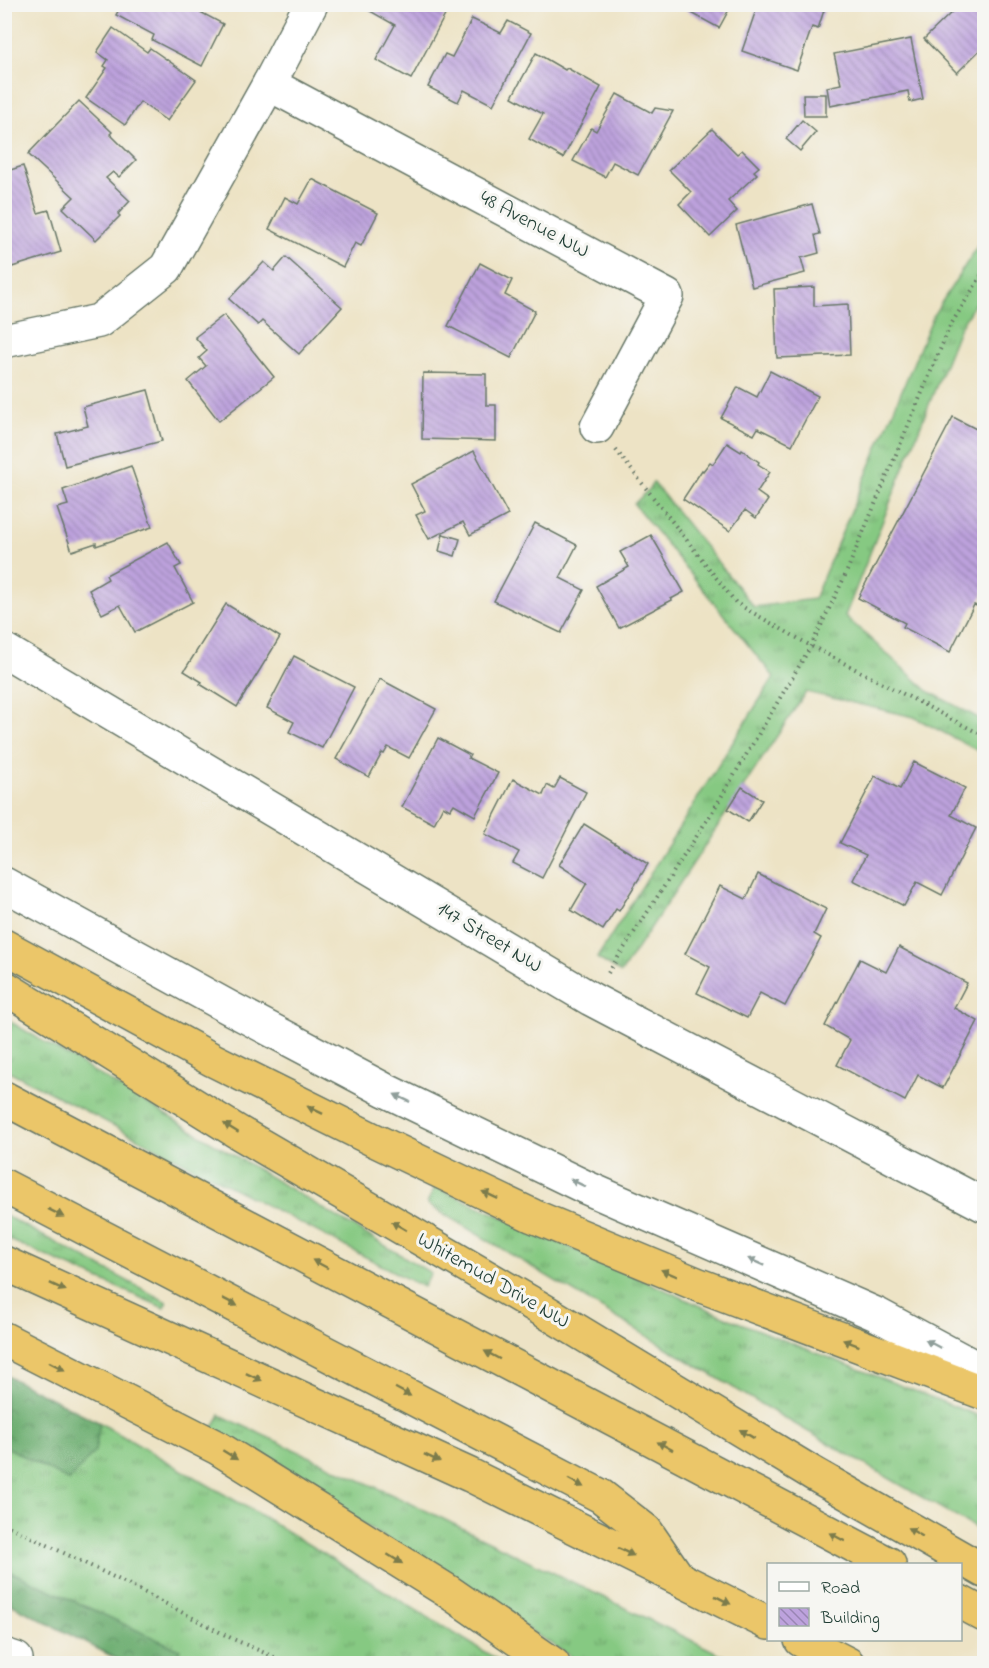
<svg xmlns="http://www.w3.org/2000/svg" width="989" height="1668" font-family="'Indie Flower',sans-serif">
<style>
.grass{fill:url(#grass-tufts);stroke:#52835b;stroke-width:1.5}
.forest{fill:url(#forest-crowns);stroke:#467552;stroke-width:1.5}
.building{fill:url(#building-back-hatch)}
.lines{fill:none;stroke-linecap:round;stroke-linejoin:round}
.minor-casing{stroke:#677767;stroke-width:36}
.highway-casing{stroke:#677767;stroke-width:36}
.path{stroke:#677767;stroke-width:4;stroke-dasharray:1.5 4.5;stroke-linecap:butt}
.minor{stroke:#fff;stroke-width:33}
.highway{stroke:#ebc669;stroke-width:33}
.oneway{fill:#8f9e9a}
.oneway2{fill:#7b7b4c}
.labels{text-anchor:middle;dominant-baseline:central;stroke-width:6;stroke-linejoin:round;paint-order:stroke}
.street-label{font-size:21px;fill:#1f3d34;stroke:#f6f6f2}
</style>
<defs>
<pattern id="grass-tufts" width="24" height="20" patternUnits="userSpaceOnUse" patternTransform="scale(1.5)"><rect width="24" height="20" fill="#86c982"/><path d="M3 7l-1-3M5 7V3M7 7l1-3M15 17l-1-3M17 17v-4M19 17l1-3" fill="none" stroke="#6da46b"/></pattern>
<pattern id="forest-crowns" width="20" height="18" patternUnits="userSpaceOnUse" patternTransform="scale(1.5)"><rect width="20" height="18" fill="#6cad70"/><path d="M2 6a3 3 0 1 1 6 0M12 15a3 3 0 1 1 6 0" fill="none" stroke="#588e5d"/></pattern>
<pattern id="building-back-hatch" width="6" height="6" patternUnits="userSpaceOnUse" patternTransform="scale(1.5)"><rect width="6" height="6" fill="#bda2dd"/><path d="M-1 5l2 2M0 0l6 6M5-1l2 2" fill="none" stroke="#9985b4"/></pattern>
</defs>
<rect width="100%" height="100%" fill="#f6f6f2"/>
<filter id="ink" filterUnits="userSpaceOnUse"><feTurbulence type="fractalNoise" baseFrequency=".0167" numOctaves="2"/><feDisplacementMap in="SourceGraphic" scale="12" xChannelSelector="R" yChannelSelector="G"/><feConvolveMatrix kernelMatrix="1 2 1 2 8 2 1 2 1" color-interpolation-filters="sRGB"/></filter>
<filter id="wash" filterUnits="userSpaceOnUse"><feTurbulence type="fractalNoise" baseFrequency=".008" numOctaves="4" result="noise"/><feDisplacementMap in="SourceGraphic" scale="24" xChannelSelector="R" yChannelSelector="G"/><feGaussianBlur stdDeviation="1.35" result="paint"/><feColorMatrix in="noise" values="0 0 0 0 0 0 0 0 0 0 0 0 0 0 0 0 0 1.4 0 .05"/><feComposite in="paint" operator="in"/></filter>
<g filter="url(#wash)">
<rect width="100%" height="100%" fill="#ede3c5"/>
<g class="grass">
<polygon points="984,236 984,289 959,329 845,616 928,691 984,721 984,754 914,717 806,692 621,973 597,958 774,677 634,504 648,490 653,482 754,607 814,599 934,314"/>
<polygon points="4,1018 431,1273 423,1287 5,1069"/>
<polygon points="435,1187 730,1319 984,1418 984,1533 774,1412 427,1204"/>
<polygon points="4,1215 167,1302 164,1308 5,1238"/>
<polygon points="4,1375 100,1423 255,1512 503,1663 125,1663 5,1601"/>
<polygon points="220,1415 429,1512 738,1663 581,1663 337,1507 211,1430"/>
</g>
<g class="forest">
<polygon points="5,1375 100,1423 95,1451 69,1481 5,1446"/>
<polygon points="5,1569 180,1650 173,1663 125,1663 5,1601"/>
</g>
<g id="blocks">
<g class="building">
<polygon points="122,4 203,4 200,12 223,24 202,66 152,40 154,35 116,15"/>
<polygon points="373,4 451,4 411,79 376,60 395,25 370,11"/>
<polygon points="675,4 732,4 719,28"/>
<polygon points="758,4 826,4 818,29 812,27 797,70 742,51"/>
<polygon points="945,4 984,4 984,46 957,73 924,39 952,12"/>
<polygon points="472,19 501,33 508,21 531,33 493,105 464,90 458,102 428,87 445,54 452,57"/>
<polygon points="113,28 147,52 150,48 196,80 167,121 140,102 125,125 86,98 107,68 104,66 108,60 97,52"/>
<polygon points="911,39 923,99 910,102 908,91 830,106 827,87 841,84 834,54"/>
<polygon points="536,53 565,70 567,68 601,87 563,158 529,139 543,114 512,97"/>
<polygon points="617,94 652,113 655,108 673,111 638,175 613,162 605,177 573,161 591,128 596,131"/>
<polygon points="803,94 826,94 826,116 804,116"/>
<polygon points="79,101 112,132 110,134 136,160 119,177 113,172 106,178 130,201 118,214 120,216 96,240 63,208 74,197 28,154"/>
<polygon points="802,120 816,132 800,151 786,139"/>
<polygon points="712,129 737,154 742,150 759,167 754,171 757,174 728,201 737,211 710,237 679,204 691,192 669,170"/>
<polygon points="23,166 38,213 49,210 61,252 12,267 4,244 4,172"/>
<polygon points="312,179 378,213 361,246 355,243 343,267 269,229 285,197 298,204"/>
<polygon points="812,204 820,234 815,235 819,253 801,258 805,273 752,287 736,225"/>
<polygon points="286,257 342,307 299,354 262,321 258,325 229,299 264,262 274,271"/>
<polygon points="480,263 512,280 505,295 535,311 511,358 448,326"/>
<polygon points="814,287 814,306 848,304 850,355 777,358 774,289"/>
<polygon points="224,315 274,377 219,421 188,381 206,366 199,358 207,351 195,337"/>
<polygon points="770,371 818,396 792,445 758,428 754,435 721,418 738,387 757,397"/>
<polygon points="423,373 486,374 486,405 496,405 496,441 422,439"/>
<polygon points="148,390 162,441 65,466 57,434 88,426 83,407"/>
<polygon points="953,417 984,433 984,592 977,606 974,605 950,652 903,627 905,623 858,598"/>
<polygon points="727,443 741,452 742,450 759,462 758,464 770,472 757,492 768,500 756,518 745,510 730,531 683,499 702,470 703,471 710,462 713,464"/>
<polygon points="474,451 508,515 470,535 463,522 429,539 416,515 425,511 411,484"/>
<polygon points="131,466 152,527 96,546 96,543 72,551 57,508 68,505 63,490"/>
<polygon points="535,523 577,545 560,578 584,590 561,633 494,601"/>
<polygon points="443,534 460,539 455,556 439,551"/>
<polygon points="651,535 684,592 671,599 672,600 619,628 596,586 629,567 620,552"/>
<polygon points="168,542 181,565 175,568 193,602 135,632 120,605 102,614 89,590 108,579 106,575"/>
<polygon points="226,604 280,637 237,707 200,684 202,682 184,671"/>
<polygon points="294,656 354,687 322,748 289,732 294,722 267,708"/>
<polygon points="380,679 436,709 409,758 388,747 384,754 382,753 369,777 336,759"/>
<polygon points="438,738 470,755 468,758 498,773 475,816 454,804 450,810 443,806 434,824 402,807"/>
<polygon points="914,762 965,788 951,815 976,828 942,895 917,882 904,906 853,880 866,855 840,843 875,776 900,789"/>
<polygon points="560,778 586,792 542,878 513,863 519,852 485,834 513,779 543,795 547,785 554,789"/>
<polygon points="742,787 762,800 748,822 728,809"/>
<polygon points="584,824 648,864 619,911 616,909 603,930 571,910 587,883 559,865"/>
<polygon points="758,874 826,909 814,934 821,938 785,1006 760,993 747,1018 697,993 710,967 685,954 720,886 746,899"/>
<polygon points="899,947 967,983 954,1008 978,1021 943,1088 918,1075 905,1101 837,1065 850,1040 825,1026 860,959 886,972"/>
</g>
</g>
</g>
<g filter="url(#ink)">
<use href="#blocks" fill-opacity="0" stroke="#677767" stroke-width="1.5"/>
<g class="lines">
<g class="minor-casing">
<g id="minor">
<polyline points="269,84 667,296 597,427"/>
<polyline points="4,341 99,321 166,268 269,84 311,4"/>
<polyline points="4,650 591,999 984,1205"/>
<polyline points="4,884 228,1007 385,1090 585,1187 878,1315 984,1372"/>
<polyline points="4,1655 16,1659 13,1664"/>
</g>
</g>
<g class="highway-casing">
<g id="highway">
<polyline points="4,946 213,1060 372,1139 533,1216 699,1285 984,1393"/>
<polyline points="4,987 236,1131 543,1310 814,1474 984,1571"/>
<polyline points="4,1098 889,1564"/>
<polyline points="4,1186 601,1496 646,1531 677,1576"/>
<polyline points="4,1263 470,1475 768,1623"/>
<polyline points="4,1339 218,1448 449,1592 553,1664"/>
<polyline points="960,1602 984,1615"/>
<polyline points="801,1640 848,1664"/>
</g>
</g>
<g class="path">
<polyline points="616,450 736,603 811,646 984,736"/>
<polyline points="608,973 711,814 811,646 844,578 950,326 984,271"/>
<polyline points="4,1524 126,1583 233,1639 290,1664"/>
</g>
<use href="#minor" class="minor"/>
<use href="#highway" class="highway"/>
</g>
<defs><path id="oneway-solid" d="M-6-.8H1V-3.2L6.5 0L1 3.2V.8H-6Z" transform="scale(1.5)"/></defs>
<g class="oneway">
<use href="#oneway-solid" transform="translate(402 1098) rotate(-154)"/>
<use href="#oneway-solid" transform="translate(578 1183) rotate(-154)"/>
<use href="#oneway-solid" transform="translate(756 1262) rotate(-156)"/>
<use href="#oneway-solid" transform="translate(933 1344) rotate(-152)"/>
</g>
<g class="oneway2">
<use href="#oneway-solid" transform="translate(315 1110) rotate(-154)"/>
<use href="#oneway-solid" transform="translate(231 1128) rotate(-148)"/>
<use href="#oneway-solid" transform="translate(490 1195) rotate(-155)"/>
<use href="#oneway-solid" transform="translate(56 1213) rotate(27)"/>
<use href="#oneway-solid" transform="translate(399 1226) rotate(-150)"/>
<use href="#oneway-solid" transform="translate(320 1264) rotate(-152)"/>
<use href="#oneway-solid" transform="translate(669 1273) rotate(-157)"/>
<use href="#oneway-solid" transform="translate(58 1287) rotate(25)"/>
<use href="#oneway-solid" transform="translate(230 1302) rotate(27)"/>
<use href="#oneway-solid" transform="translate(851 1343) rotate(-159)"/>
<use href="#oneway-solid" transform="translate(492 1355) rotate(-152)"/>
<use href="#oneway-solid" transform="translate(57 1366) rotate(27)"/>
<use href="#oneway-solid" transform="translate(254 1377) rotate(25)"/>
<use href="#oneway-solid" transform="translate(403 1392) rotate(28)"/>
<use href="#oneway-solid" transform="translate(747 1434) rotate(-149)"/>
<use href="#oneway-solid" transform="translate(665 1446) rotate(-152)"/>
<use href="#oneway-solid" transform="translate(230 1455) rotate(32)"/>
<use href="#oneway-solid" transform="translate(432 1458) rotate(25)"/>
<use href="#oneway-solid" transform="translate(576 1483) rotate(28)"/>
<use href="#oneway-solid" transform="translate(915 1532) rotate(-150)"/>
<use href="#oneway-solid" transform="translate(837 1537) rotate(-152)"/>
<use href="#oneway-solid" transform="translate(626 1552) rotate(26)"/>
<use href="#oneway-solid" transform="translate(395 1559) rotate(32)"/>
<use href="#oneway-solid" transform="translate(723 1600) rotate(27)"/>
</g>
</g>
<g class="labels">
<g class="street-label">
<text transform="translate(534 225) rotate(28)">48 Avenue NW</text>
<text transform="translate(489 938) rotate(31)">147 Street NW</text>
<text transform="translate(493 1281) rotate(30)">Whitemud Drive NW</text>
</g>
</g>
<rect width="989" height="1668" fill="none" stroke="#f6f6f2" stroke-width="24"/>
<rect x="767" y="1563" width="195" height="78" fill="#f6f6f2" stroke="#a0aca6" stroke-width="1.5"/>
<rect x="779" y="1582" width="30" height="9" fill="#ffffff" stroke="#a0aca6" stroke-width="1.5"/>
<text x="821" y="1593" font-size="18" fill="#1f3d34">Road</text>
<rect x="779" y="1608" width="30" height="18" fill="url(#building-back-hatch)" stroke="#a0aca6" stroke-width="1.5"/>
<text x="821" y="1623" font-size="18" fill="#1f3d34">Building</text>
</svg>
